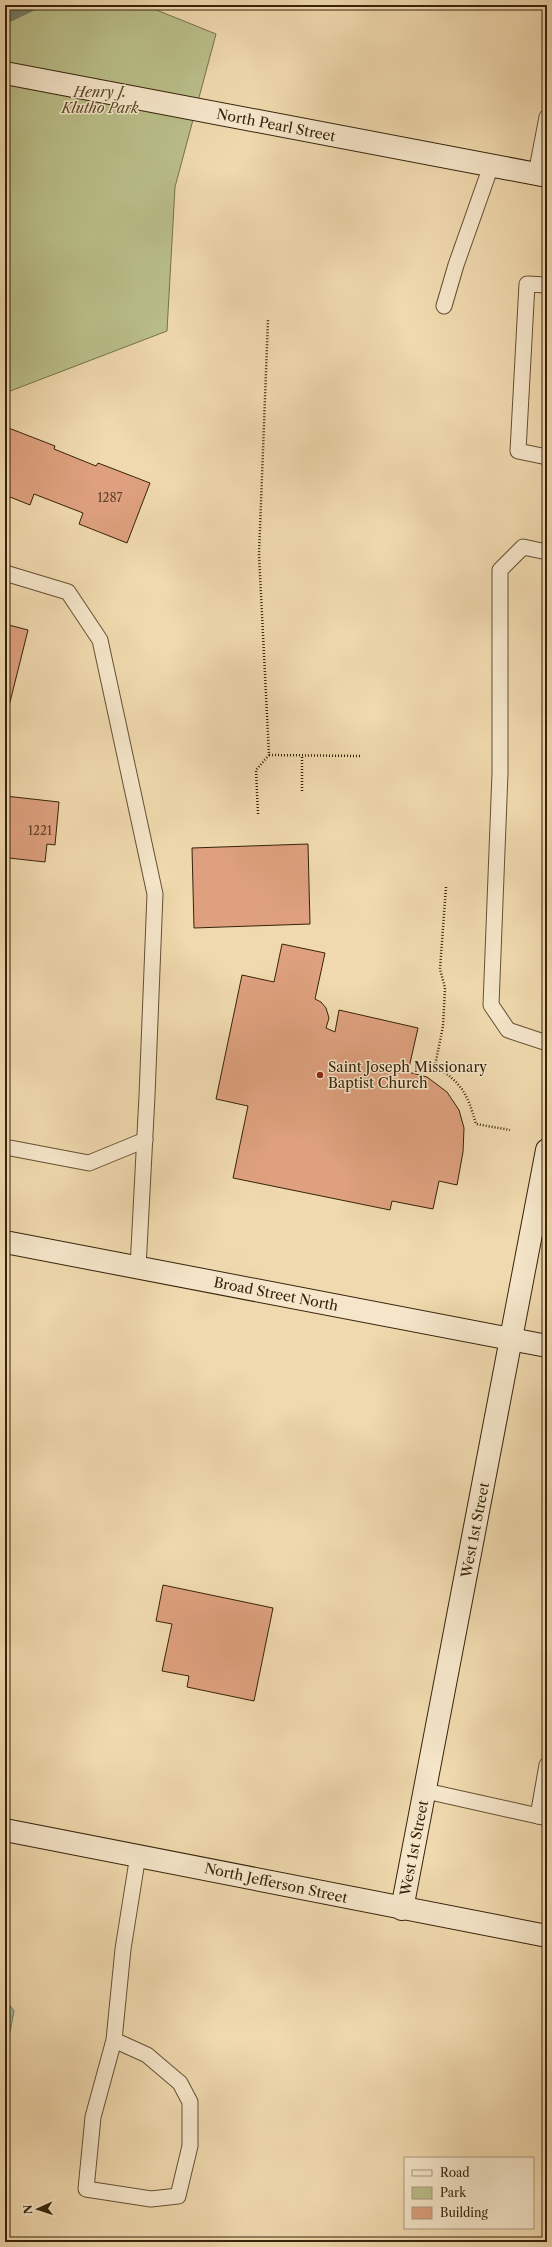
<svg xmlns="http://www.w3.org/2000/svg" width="552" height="2247" font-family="'Libre Caslon Text',serif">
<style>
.green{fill:#babf8a;stroke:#78714a}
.water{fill:url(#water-waves);stroke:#737e66}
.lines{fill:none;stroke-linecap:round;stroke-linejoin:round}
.stream{stroke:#737e66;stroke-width:10}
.building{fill:#dea07e;stroke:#37230a}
.lane-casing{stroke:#655033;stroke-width:17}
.secondary-casing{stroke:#37230a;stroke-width:24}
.path{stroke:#37230a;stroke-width:2.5;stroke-dasharray:1 2;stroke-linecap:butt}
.lane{stroke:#f5e6ca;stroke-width:15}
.secondary{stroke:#f5e6ca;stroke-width:22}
.poi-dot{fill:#8f2418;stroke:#f5e6ca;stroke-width:1.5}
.labels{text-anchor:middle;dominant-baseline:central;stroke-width:3;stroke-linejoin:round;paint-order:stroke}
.number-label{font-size:12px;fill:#614227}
.park-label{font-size:14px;font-style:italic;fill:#584a2a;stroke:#f5e6ca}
.street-label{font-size:14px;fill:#37230a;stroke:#f5e6ca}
.poi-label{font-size:14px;fill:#37230a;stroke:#f5e6ca;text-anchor:start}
</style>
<defs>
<pattern id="water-waves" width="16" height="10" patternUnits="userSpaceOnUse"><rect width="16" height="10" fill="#9bbba4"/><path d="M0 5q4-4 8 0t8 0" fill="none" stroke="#86a08c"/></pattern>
</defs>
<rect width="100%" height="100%" fill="#f0d9ae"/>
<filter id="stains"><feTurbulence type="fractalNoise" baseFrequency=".005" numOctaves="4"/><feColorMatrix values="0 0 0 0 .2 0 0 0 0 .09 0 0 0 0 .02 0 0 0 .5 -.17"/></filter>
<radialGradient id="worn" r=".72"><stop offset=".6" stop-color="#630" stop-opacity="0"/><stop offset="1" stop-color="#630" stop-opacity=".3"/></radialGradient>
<polygon class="green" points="5,5 144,5 216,34 175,187 167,331 5,393"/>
<polygon class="water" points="5,1999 14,2011 5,2059"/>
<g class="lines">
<polyline class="stream" points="5,19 34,5"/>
</g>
<g class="building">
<polygon points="6,427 55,446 54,449 96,466 98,463 150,483 127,543 79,524 83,513 34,494 30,505 5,495"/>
<polygon points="5,624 28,630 5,722"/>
<polygon points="5,796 59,802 55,845 47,844 45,862 9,858 9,852 5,851"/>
<polygon points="308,844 310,924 194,928 192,848"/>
<polygon points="282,944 325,953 315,999 321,1002 326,1008 329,1018 326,1028 335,1032 339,1010 418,1028 408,1072 427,1077 447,1092 459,1110 464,1128 463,1152 457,1185 439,1181 433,1209 392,1201 390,1210 233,1178 248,1106 216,1099 242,975 274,982"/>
<polygon points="163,1585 273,1608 254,1701 187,1687 189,1676 162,1671 172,1624 156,1621"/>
</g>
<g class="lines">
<g class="lane-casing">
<g id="lane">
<polyline points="536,174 547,117"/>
<polyline points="547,285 527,284 518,451 547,457"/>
<polyline points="444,306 456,265 491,166"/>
<polyline points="547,552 523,547 500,570 500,773 491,1005 508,1030 547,1043"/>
<polyline points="5,573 68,592 100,640 155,894 147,1096 138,1268"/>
<polyline points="5,1147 89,1163 145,1140"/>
<polyline points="426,1791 547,1818"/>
<polyline points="538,1816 547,1765"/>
<polyline points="114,2040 147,2055 180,2083 190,2102 190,2146 178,2196 151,2199 86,2189 93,2117 114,2040 123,1949 138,1855"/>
</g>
</g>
<g class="secondary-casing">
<g id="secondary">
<polyline points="5,73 547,176"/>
<polyline points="5,1242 547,1346"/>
<polyline points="5,1830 547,1936"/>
<polyline points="402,1909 547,1150"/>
</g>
</g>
<g class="path">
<polyline points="269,755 361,756"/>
<polyline points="302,757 302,791"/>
<polyline points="258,814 256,770 269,755 259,554 268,320"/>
<path d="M446 887 440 969 445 988 443 1026 435 1066C462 1083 467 1093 476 1124L510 1130"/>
</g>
<use href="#lane" class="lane"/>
<use href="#secondary" class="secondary"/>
</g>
<circle class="poi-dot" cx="320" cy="1075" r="4"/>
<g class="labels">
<g class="number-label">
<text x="110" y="497">1287</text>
<text x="40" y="830">1221</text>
</g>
<g class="park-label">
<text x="100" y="92">Henry J.<tspan x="100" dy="16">Klutho Park</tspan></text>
</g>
<g class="street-label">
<text transform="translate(276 125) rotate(11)">North Pearl Street</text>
<text transform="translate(276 1294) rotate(11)">Broad Street North</text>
<text transform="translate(475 1530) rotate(-79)">West 1st Street</text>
<text transform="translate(414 1848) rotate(-79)">West 1st Street</text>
<text transform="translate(276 1883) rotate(12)">North Jefferson Street</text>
</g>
<g class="poi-label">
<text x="328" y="1067">Saint Joseph Missionary<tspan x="328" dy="16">Baptist Church</tspan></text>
</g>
</g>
<rect width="552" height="2247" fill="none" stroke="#f0d9ae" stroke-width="20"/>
<rect x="6" y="6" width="540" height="2235" fill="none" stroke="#37230a" stroke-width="2"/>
<rect x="10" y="10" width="532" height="2227" fill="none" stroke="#37230a"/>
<rect x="404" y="2157" width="130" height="72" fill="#f5e6ca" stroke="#a9987d"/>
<rect x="412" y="2170" width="20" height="6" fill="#f5e6ca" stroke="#a9987d"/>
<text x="440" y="2177" font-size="12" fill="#37230a">Road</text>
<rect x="412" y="2187" width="20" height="12" fill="#babf8a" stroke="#a9987d"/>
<text x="440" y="2197" font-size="12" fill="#37230a">Park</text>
<rect x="412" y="2207" width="20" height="12" fill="#dea07e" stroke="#a9987d"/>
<text x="440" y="2217" font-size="12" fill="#37230a">Building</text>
<g transform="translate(38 2209) rotate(267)" stroke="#f5e6ca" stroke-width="3" paint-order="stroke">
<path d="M0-3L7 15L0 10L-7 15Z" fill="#37230a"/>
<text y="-6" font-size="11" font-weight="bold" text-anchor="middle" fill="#37230a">N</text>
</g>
<rect width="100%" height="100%" filter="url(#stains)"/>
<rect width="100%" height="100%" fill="url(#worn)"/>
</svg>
